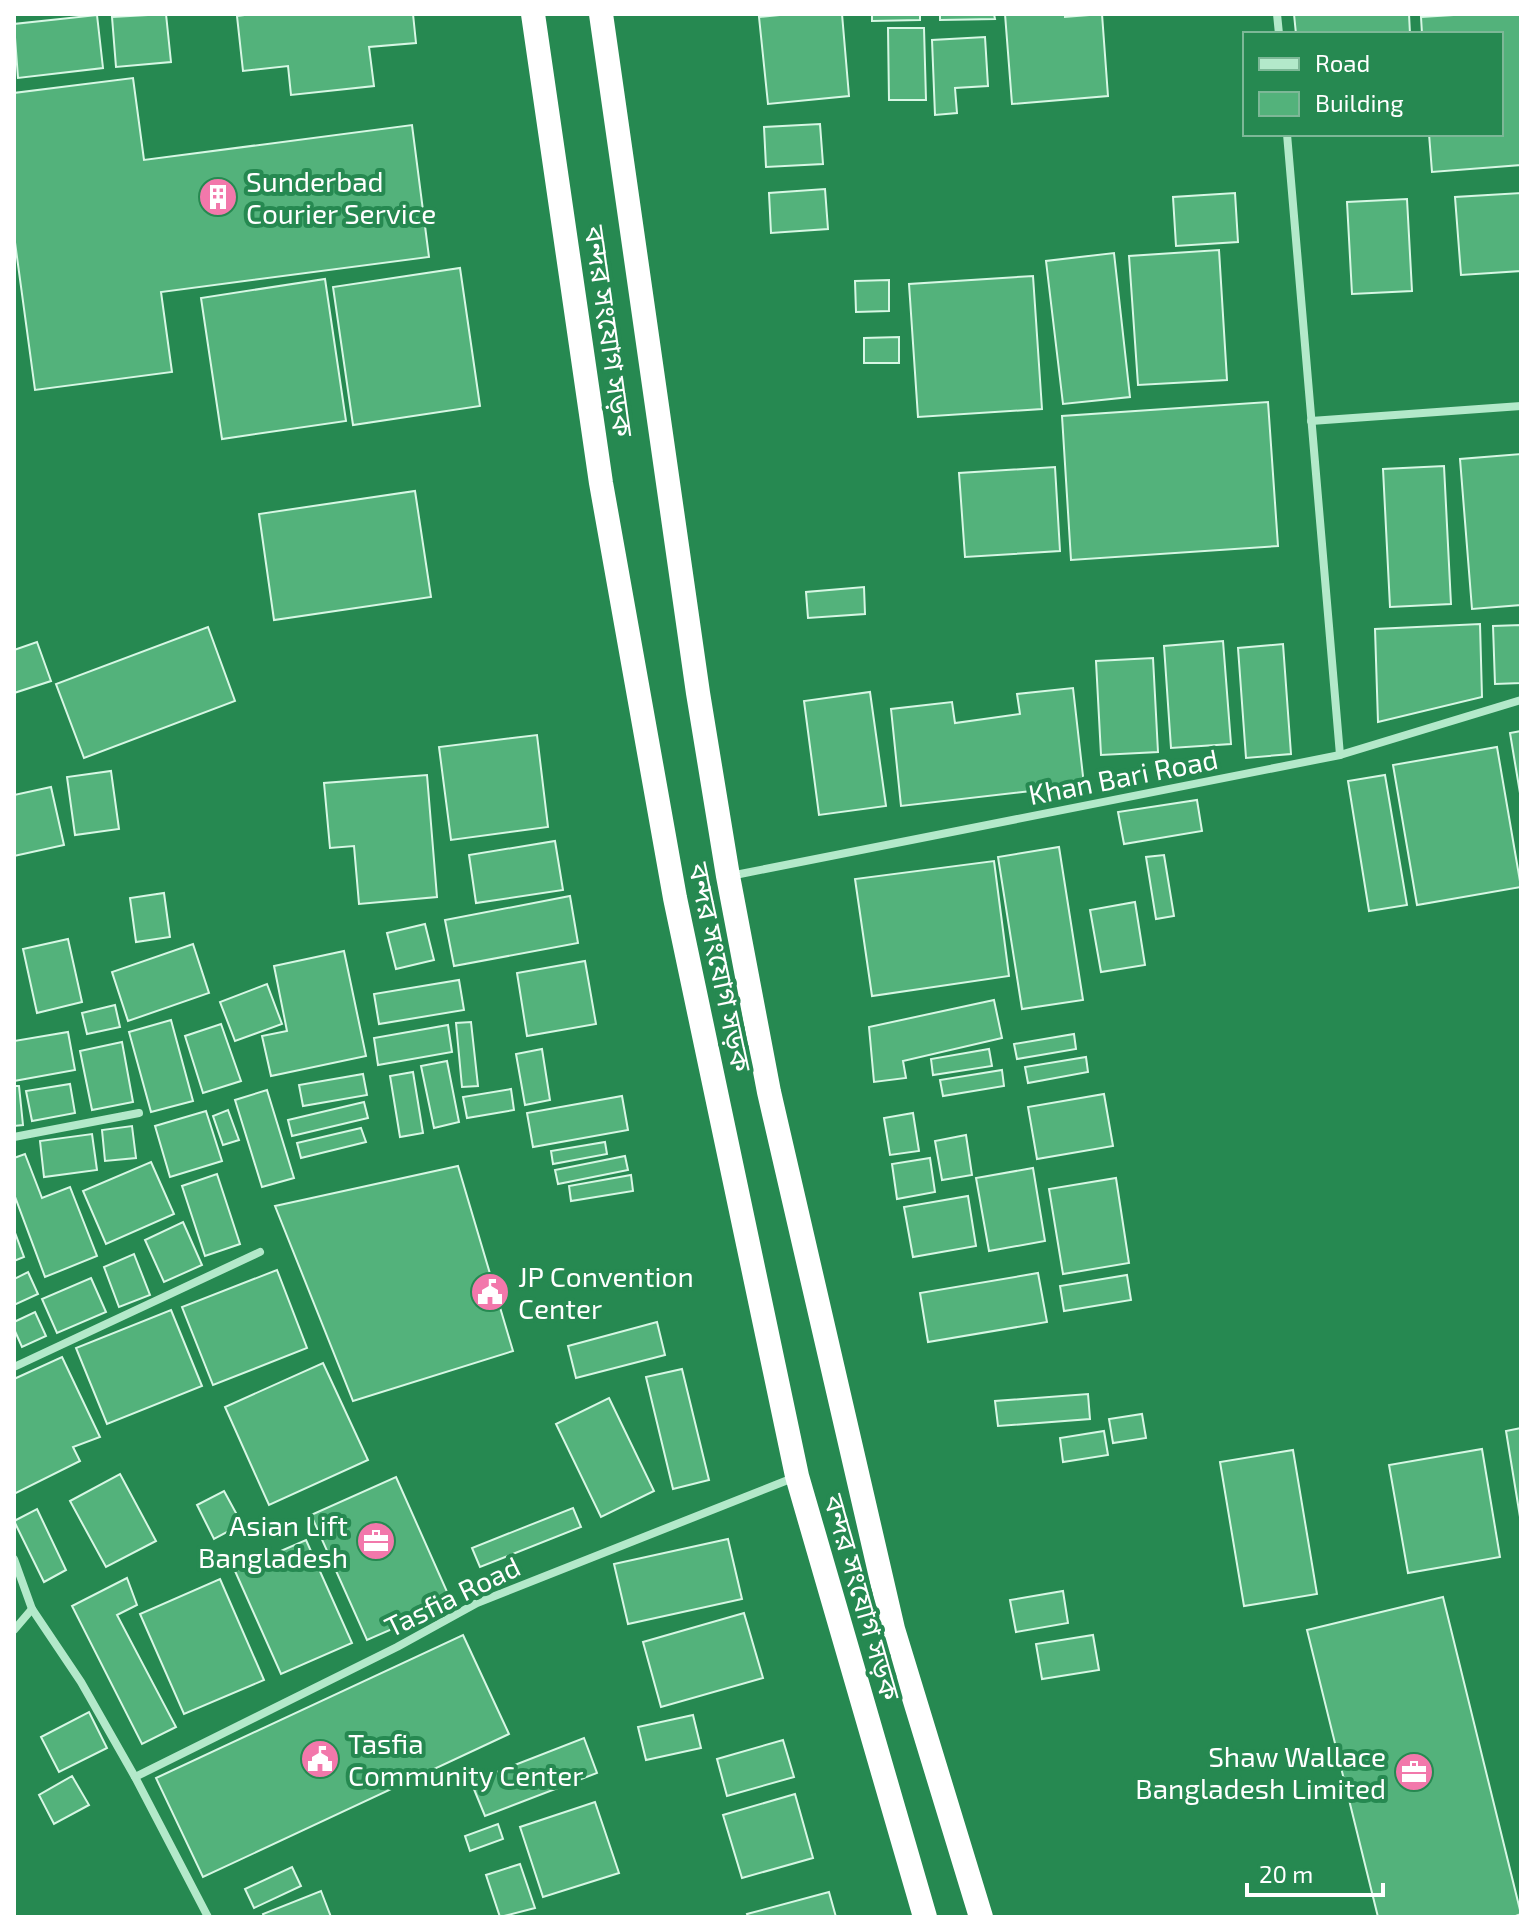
<svg xmlns="http://www.w3.org/2000/svg" width="1535" height="1931" font-family="'Exo 2','Noto Sans Bengali',sans-serif">
<style>
.building{fill:#53b27b;stroke:#d7f7e4;stroke-width:2}
.lines{fill:none;stroke-linecap:round;stroke-linejoin:round}
.street{stroke:#b3e9ca;stroke-width:8}
.highway{stroke:#fff;stroke-width:24}
.labels{text-anchor:middle;dominant-baseline:central;stroke-width:8;stroke-linejoin:round;paint-order:stroke}
.poi-label{font-size:28px;fill:#fff;stroke:#268951;text-anchor:start}
.street-label{font-size:28px;fill:#fff;stroke:#268951}
</style>
<rect width="100%" height="100%" fill="#268951"/>
<g class="building">
<polygon points="166,14 171,62 116,67 112,17"/>
<polygon points="252,14 413,14 416,43 369,47 374,86 291,95 288,66 243,71 237,16"/>
<polygon points="790,14 842,14 849,96 768,104 759,17"/>
<polygon points="872,14 920,14 920,20 872,21"/>
<polygon points="940,14 994,14 995,19 940,20"/>
<polygon points="1005,14 1065,14 1065,17 1102,14 1108,96 1012,104"/>
<polygon points="1294,14 1409,14 1410,34 1296,34"/>
<polygon points="1470,14 1521,14 1521,165 1432,172 1429,134 1501,134 1501,34 1422,34 1421,17"/>
<polygon points="97,15 103,68 18,78 14,24"/>
<polygon points="888,28 924,28 926,100 889,100"/>
<polygon points="985,37 988,86 955,88 957,113 935,115 932,40"/>
<polygon points="133,78 144,160 412,125 429,257 161,292 172,372 35,390 14,235 14,93"/>
<polygon points="820,124 823,164 766,167 764,127"/>
<polygon points="825,189 828,229 771,233 769,193"/>
<polygon points="1235,193 1238,242 1176,246 1173,197"/>
<polygon points="1521,193 1521,271 1461,275 1455,197"/>
<polygon points="1407,199 1412,291 1352,294 1347,202"/>
<polygon points="1219,250 1227,380 1138,385 1129,256"/>
<polygon points="1114,253 1130,397 1063,404 1046,261"/>
<polygon points="460,268 480,406 353,425 333,287"/>
<polygon points="1033,276 1042,409 918,417 909,284"/>
<polygon points="325,279 346,421 222,439 201,298"/>
<polygon points="889,280 889,311 856,312 855,281"/>
<polygon points="899,337 899,363 864,363 864,338"/>
<polygon points="1268,402 1278,546 1071,560 1062,416"/>
<polygon points="1521,454 1521,605 1472,609 1460,459"/>
<polygon points="1444,466 1451,604 1390,607 1383,469"/>
<polygon points="1055,467 1060,551 965,557 959,473"/>
<polygon points="415,491 431,597 274,620 259,514"/>
<polygon points="864,587 865,614 808,618 806,592"/>
<polygon points="1480,624 1482,697 1378,722 1375,629"/>
<polygon points="1521,625 1521,683 1495,684 1493,626"/>
<polygon points="208,627 235,701 84,758 56,684"/>
<polygon points="1223,641 1231,744 1171,748 1164,646"/>
<polygon points="37,642 51,681 14,693 14,650"/>
<polygon points="1283,644 1291,754 1246,758 1238,648"/>
<polygon points="1153,658 1158,752 1101,755 1096,661"/>
<polygon points="1073,688 1084,785 901,806 891,709 952,702 955,723 1020,714 1017,694"/>
<polygon points="870,692 886,806 819,815 804,701"/>
<polygon points="1521,731 1521,799 1510,733"/>
<polygon points="537,735 548,827 451,840 439,747"/>
<polygon points="1497,747 1521,887 1417,905 1393,765"/>
<polygon points="111,771 119,829 75,835 67,777"/>
<polygon points="427,775 437,897 359,904 354,846 330,848 324,783"/>
<polygon points="1385,775 1407,905 1369,911 1348,781"/>
<polygon points="51,787 64,845 14,856 14,795"/>
<polygon points="1197,800 1202,831 1124,844 1118,812"/>
<polygon points="555,841 563,890 476,903 469,855"/>
<polygon points="1059,847 1083,1000 1022,1009 998,857"/>
<polygon points="1164,855 1174,916 1156,919 1146,857"/>
<polygon points="994,861 1009,976 872,996 855,879"/>
<polygon points="164,893 170,937 136,942 130,898"/>
<polygon points="570,896 578,943 454,966 445,920"/>
<polygon points="1135,902 1145,965 1101,972 1090,910"/>
<polygon points="425,924 434,960 396,969 387,933"/>
<polygon points="68,939 82,1002 37,1013 23,949"/>
<polygon points="193,944 209,993 128,1021 112,972"/>
<polygon points="344,951 366,1056 271,1076 262,1036 287,1031 274,966"/>
<polygon points="585,961 596,1024 527,1036 517,973"/>
<polygon points="459,980 464,1010 379,1024 374,994"/>
<polygon points="267,984 282,1024 235,1041 220,1002"/>
<polygon points="994,1000 1002,1038 903,1061 906,1078 874,1082 869,1027"/>
<polygon points="115,1005 120,1027 87,1034 82,1013"/>
<polygon points="171,1020 193,1101 151,1112 129,1032"/>
<polygon points="471,1022 478,1086 462,1087 456,1023"/>
<polygon points="221,1024 241,1081 203,1093 185,1036"/>
<polygon points="448,1025 452,1052 378,1065 374,1038"/>
<polygon points="68,1032 75,1070 14,1081 14,1041"/>
<polygon points="1074,1034 1076,1049 1017,1059 1014,1044"/>
<polygon points="122,1042 133,1102 92,1110 80,1051"/>
<polygon points="542,1049 550,1100 525,1105 516,1054"/>
<polygon points="989,1049 992,1066 933,1075 931,1059"/>
<polygon points="1086,1057 1088,1072 1028,1083 1025,1067"/>
<polygon points="447,1061 459,1122 434,1128 421,1066"/>
<polygon points="1002,1070 1004,1086 943,1096 940,1080"/>
<polygon points="413,1072 423,1133 400,1137 390,1076"/>
<polygon points="363,1074 367,1095 303,1106 299,1085"/>
<polygon points="70,1084 75,1113 32,1121 26,1091"/>
<polygon points="14,1086 19,1086 23,1125 14,1126"/>
<polygon points="511,1089 514,1110 467,1118 463,1097"/>
<polygon points="267,1090 294,1178 262,1187 235,1100"/>
<polygon points="1104,1094 1113,1146 1037,1159 1028,1107"/>
<polygon points="622,1096 628,1130 533,1147 527,1113"/>
<polygon points="364,1102 368,1118 292,1136 288,1120"/>
<polygon points="228,1110 239,1140 223,1145 213,1116"/>
<polygon points="206,1111 222,1161 170,1177 155,1126"/>
<polygon points="913,1113 919,1151 890,1155 884,1118"/>
<polygon points="132,1126 136,1158 105,1161 102,1130"/>
<polygon points="361,1128 366,1142 301,1158 297,1143"/>
<polygon points="92,1134 97,1170 44,1177 40,1141"/>
<polygon points="966,1135 972,1175 942,1180 935,1141"/>
<polygon points="605,1142 607,1154 553,1164 551,1151"/>
<polygon points="25,1154 42,1198 70,1187 97,1256 45,1277 14,1194 14,1158"/>
<polygon points="625,1156 628,1170 558,1184 555,1170"/>
<polygon points="930,1158 935,1192 897,1199 892,1164"/>
<polygon points="151,1162 174,1214 106,1244 83,1191"/>
<polygon points="458,1166 513,1351 353,1401 275,1206"/>
<polygon points="1033,1168 1045,1241 989,1251 976,1178"/>
<polygon points="217,1174 240,1244 205,1256 182,1186"/>
<polygon points="631,1175 633,1191 571,1201 569,1186"/>
<polygon points="1116,1178 1129,1263 1063,1274 1049,1189"/>
<polygon points="968,1196 976,1246 913,1257 904,1207"/>
<polygon points="183,1222 202,1265 164,1282 145,1240"/>
<polygon points="14,1230 24,1257 14,1261"/>
<polygon points="134,1254 150,1295 119,1307 104,1267"/>
<polygon points="277,1270 307,1348 213,1385 182,1307"/>
<polygon points="28,1272 38,1294 14,1305 14,1279"/>
<polygon points="1038,1273 1047,1322 928,1342 920,1293"/>
<polygon points="1127,1275 1131,1300 1064,1311 1060,1286"/>
<polygon points="91,1278 106,1312 57,1333 42,1299"/>
<polygon points="171,1310 202,1386 107,1424 76,1348"/>
<polygon points="35,1312 46,1336 22,1347 14,1329 14,1322"/>
<polygon points="657,1322 665,1355 576,1378 568,1346"/>
<polygon points="62,1357 100,1437 73,1447 80,1461 14,1494 14,1379"/>
<polygon points="323,1363 368,1460 269,1505 225,1407"/>
<polygon points="682,1369 709,1480 673,1489 646,1377"/>
<polygon points="1088,1394 1090,1419 998,1426 995,1401"/>
<polygon points="609,1398 654,1491 601,1517 556,1424"/>
<polygon points="1142,1414 1146,1438 1113,1443 1109,1419"/>
<polygon points="1521,1428 1521,1523 1506,1431"/>
<polygon points="1104,1431 1108,1455 1063,1462 1060,1438"/>
<polygon points="1482,1449 1500,1557 1408,1573 1389,1465"/>
<polygon points="1293,1450 1317,1594 1244,1606 1220,1462"/>
<polygon points="120,1474 156,1541 106,1567 70,1501"/>
<polygon points="396,1477 452,1603 367,1640 311,1515"/>
<polygon points="224,1491 242,1524 214,1539 197,1505"/>
<polygon points="573,1508 581,1527 480,1567 472,1548"/>
<polygon points="37,1509 66,1570 44,1582 14,1521"/>
<polygon points="728,1539 742,1599 628,1624 614,1564"/>
<polygon points="306,1540 352,1643 281,1674 235,1571"/>
<polygon points="127,1578 137,1605 117,1615 176,1727 142,1744 72,1606"/>
<polygon points="220,1579 264,1680 184,1714 140,1614"/>
<polygon points="1063,1591 1068,1623 1016,1632 1010,1600"/>
<polygon points="1443,1597 1521,1914 1513,1917 1378,1917 1307,1630"/>
<polygon points="744,1613 763,1678 661,1707 643,1642"/>
<polygon points="463,1635 509,1734 203,1877 156,1778"/>
<polygon points="1093,1635 1099,1670 1042,1679 1036,1644"/>
<polygon points="89,1712 107,1748 59,1772 41,1737"/>
<polygon points="693,1715 701,1748 646,1760 638,1727"/>
<polygon points="584,1738 597,1773 485,1816 471,1782"/>
<polygon points="783,1740 794,1777 727,1796 717,1759"/>
<polygon points="72,1776 89,1805 54,1824 39,1795"/>
<polygon points="795,1794 813,1858 742,1878 723,1815"/>
<polygon points="595,1802 619,1873 543,1897 520,1827"/>
<polygon points="498,1824 503,1839 470,1851 465,1836"/>
<polygon points="520,1864 535,1908 500,1917 486,1875"/>
<polygon points="292,1867 301,1886 254,1908 245,1889"/>
<polygon points="321,1891 331,1917 264,1917 263,1914"/>
<polygon points="829,1892 836,1917 748,1917 747,1914"/>
</g>
<g class="lines">
<g class="street">
<polyline points="1277,14 1279,34"/>
<polyline points="1287,134 1340,755"/>
<polyline points="1311,421 1521,406"/>
<polyline points="730,876 1340,755 1521,700"/>
<polyline points="14,1137 139,1113"/>
<polyline points="14,1367 260,1252"/>
<polyline points="14,1559 32,1609 81,1682 135,1777 208,1917"/>
<polyline points="14,1630 32,1609"/>
<polyline points="135,1777 397,1647 477,1603 793,1478"/>
</g>
<g class="highway">
<polyline points="533,14 601,483 675,898 797,1476 925,1917"/>
<polyline points="601,14 698,693 728,876 769,1092 893,1629 981,1917"/>
</g>
</g>
<defs>
<g id="building-disc" transform="scale(2)"><circle r="9.5" fill="#f278ab" stroke="#268951"/><path d="M-4-6H4V6H1V3H-1V6H-4ZM-2.5-4.3h1.7v1.8h-1.7ZM.8-4.3h1.7v1.8H.8ZM-2.5-1h1.7V.8h-1.7ZM.8-1h1.7V.8H.8Z" fill="#fff"/></g>
<g id="civic-disc" transform="scale(2)"><circle r="9.5" fill="#f278ab" stroke="#268951"/><path d="M-.6-6.5H3V-4.5H.6V-3L4-1V1h2V6H-6V1h2V-1L-.6-3ZM-1.2 2.5V6h2.4V2.5Z" fill="#fff"/></g>
<g id="office-disc" transform="scale(2)"><circle r="9.5" fill="#f278ab" stroke="#268951"/><path d="M-6-3h4V-5.5h4V-3h4V5H-6ZM-1-4.5V-3h2v-1.5ZM-6 0V1H6V0Z" fill="#fff"/></g>
</defs>
<g fill-rule="evenodd">
<use href="#building-disc" x="218" y="197"/>
<use href="#civic-disc" x="490" y="1292"/>
<use href="#office-disc" x="376" y="1541"/>
<use href="#civic-disc" x="320" y="1759"/>
<use href="#office-disc" x="1414" y="1772"/>
</g>
<g class="labels">
<g class="poi-label">
<text x="246" y="181">Sunderbad<tspan x="246" dy="32">Courier Service</tspan></text>
<text x="518" y="1276">JP Convention<tspan x="518" dy="32">Center</tspan></text>
<text x="348" y="1525" text-anchor="end">Asian Lift<tspan x="348" dy="32">Bangladesh</tspan></text>
<text x="348" y="1743">Tasfia<tspan x="348" dy="32">Community Center</tspan></text>
<text x="1386" y="1756" text-anchor="end">Shaw Wallace<tspan x="1386" dy="32">Bangladesh Limited</tspan></text>
</g>
<g class="street-label">
<text transform="translate(610 331) rotate(82)">বন্দর সংযোগ সড়ক</text>
<text transform="translate(1123 776) rotate(-11)">Khan Bari Road</text>
<text transform="translate(721 967) rotate(78)">বন্দর সংযোগ সড়ক</text>
<text transform="translate(452 1596) rotate(-26)">Tasfia Road</text>
<text transform="translate(863 1597) rotate(74)">বন্দর সংযোগ সড়ক</text>
</g>
</g>
<rect width="1535" height="1931" fill="none" stroke="#ffffff" stroke-width="32"/>
<rect x="1243" y="32" width="260" height="104" fill="#268951" stroke="#7db897" stroke-width="2"/>
<rect x="1259" y="58" width="40" height="12" fill="#b3e9ca" stroke="#7db897" stroke-width="2"/>
<text x="1315" y="72" font-size="24" fill="#ffffff">Road</text>
<rect x="1259" y="92" width="40" height="24" fill="#53b27b" stroke="#7db897" stroke-width="2"/>
<text x="1315" y="112" font-size="24" fill="#ffffff">Building</text>
<path d="M1247 1883v12h136v-12" fill="none" stroke="#ffffff" stroke-width="4"/>
<text x="1259" y="1883" font-size="24" fill="#ffffff" stroke="#268951" stroke-width="6" paint-order="stroke">20 m</text>
</svg>
